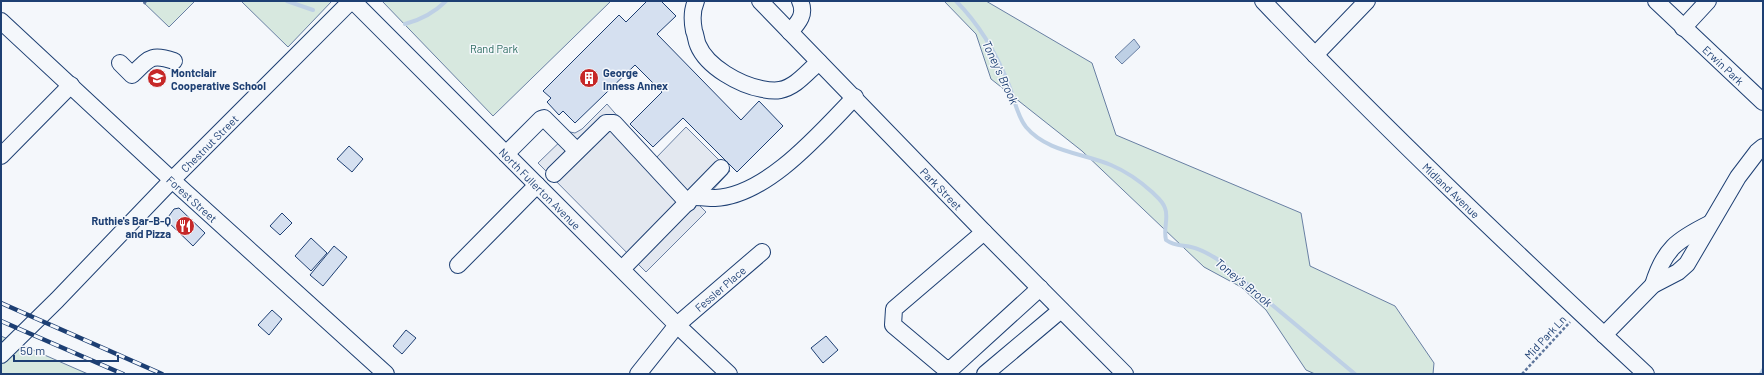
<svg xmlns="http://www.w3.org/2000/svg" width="1764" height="375" font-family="Barlow,sans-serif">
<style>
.green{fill:#d7e8df;stroke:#687fa3}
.parking{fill:#e3e8f0;stroke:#687fa3}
.water{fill:#bed0e5;stroke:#687fa3}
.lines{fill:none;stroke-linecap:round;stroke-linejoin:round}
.stream{stroke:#bed0e5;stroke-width:4}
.building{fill:#d5e0f0;stroke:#1d3f73}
.minor-casing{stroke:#1d3f73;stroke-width:18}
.path{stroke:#5e769c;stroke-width:2.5;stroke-dasharray:3 2;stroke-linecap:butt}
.minor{stroke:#f4f7fb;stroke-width:16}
.rail-casing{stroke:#1d3f73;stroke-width:4.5}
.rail{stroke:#f4f7fb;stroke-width:3;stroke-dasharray:9;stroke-linecap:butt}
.labels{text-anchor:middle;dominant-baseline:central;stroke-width:3;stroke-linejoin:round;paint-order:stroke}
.park-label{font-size:11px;fill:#2c6c60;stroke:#f4f7fb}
.street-label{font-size:11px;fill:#1d3f73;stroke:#f4f7fb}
.poi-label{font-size:11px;font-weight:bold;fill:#1d3f73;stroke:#f4f7fb;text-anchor:start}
.water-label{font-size:12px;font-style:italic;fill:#1d3f73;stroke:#f4f7fb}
</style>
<rect width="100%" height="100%" fill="#f4f7fb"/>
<g class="green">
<polygon points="142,1 195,1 169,27"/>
<polygon points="241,1 332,1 288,47"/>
<polygon points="382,1 611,1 493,116"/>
<polygon points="944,1 986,1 1092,63 1116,135 1301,213 1310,266 1395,306 1434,363 1433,374 1315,374 1306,370 1266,310 1241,287 1204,267 1082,151 991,79 976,34"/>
<polygon points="1,336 88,374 1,374"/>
</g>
<polygon class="parking" points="607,104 655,159 686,127 730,171 699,205 706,212 646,272 538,163 570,132 575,133 582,129"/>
<polygon class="water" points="1134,39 1140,47 1122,64 1115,57"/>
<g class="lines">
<g class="stream">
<polyline points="287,1 313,10"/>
<path d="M956 1C980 25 997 55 1009 85 1014 98 1017 116 1026 127 1047 152 1083 153 1111 165 1125 171 1140 181 1152 192 1156 196 1163 201 1165 208 1169 217 1163 229 1166 240 1174 246 1181 245 1191 247 1200 249 1209 254 1217 259L1355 374"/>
<path d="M405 24C420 20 434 13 446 1"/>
<polyline points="1761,374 1763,370"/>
</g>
</g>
<g class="building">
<polygon points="647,1 661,1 676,16 657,34 741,120 759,101 783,126 737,172 683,118 653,147 630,124 662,92 635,65 575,123 563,111 559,115 547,102 551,98 543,91 619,15 626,22"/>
<polygon points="349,146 363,159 352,172 337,159"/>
<polygon points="179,208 205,233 193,246 166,220 174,209"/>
<polygon points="282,213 292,223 280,235 270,226"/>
<polygon points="311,238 327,253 311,271 295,256"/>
<polygon points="334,246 347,257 323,286 310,275"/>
<polygon points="272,310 282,319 269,335 258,325"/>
<polygon points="406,330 416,338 402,354 393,346"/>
<polygon points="826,336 838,350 823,363 811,348"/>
</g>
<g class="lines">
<g class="minor-casing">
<g id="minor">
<path id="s1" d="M353 1 677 325 729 374"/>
<path d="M696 1C692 10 692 21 694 31 696 35 696 41 698 45 707 67 740 85 762 89 767 90 774 91 780 90 796 87 807 72 819 62"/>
<path id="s2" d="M760 1 984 232 1125 374"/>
<path id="s3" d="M1263 1C1386 130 1516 253 1646 374"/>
<path id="s4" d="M1656 1 1763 102"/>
<path id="s5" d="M1 21 172 180 386 374"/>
<polyline points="1683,28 1708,1"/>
<path d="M790 32C799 22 806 14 800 1"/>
<polyline points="1315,55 1367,1"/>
<path d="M120 63 132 75C149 59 150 53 174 61"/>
<polyline points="506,154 541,119 544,118 577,151"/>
<polyline points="1,156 71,85"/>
<polyline points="554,174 606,123 614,123 688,203"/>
<path d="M694 197C701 197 708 198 715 198 767 196 821 132 855 97"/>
<polyline points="984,232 894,309 893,325 943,367 951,369 1040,288"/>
<polyline points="458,265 537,185"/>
<polyline points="622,269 721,168"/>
<path d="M1653 285C1664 249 1677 240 1709 224"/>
<polyline points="1604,335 1653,285 1678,272 1687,264 1738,177 1757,152 1763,147"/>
<path id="s6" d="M1 355 57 300 172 180 351 1"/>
<path id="s7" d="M638 374 677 325 762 252"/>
<polyline points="985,374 1061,310"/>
</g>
</g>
<g class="path">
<polyline points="144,4 146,1"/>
<polyline points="1522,374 1570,322"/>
</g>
<use href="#minor" class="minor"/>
<g class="rail-casing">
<g id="rail">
<polyline points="1,303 162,374"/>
<polyline points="1,321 123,374"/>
</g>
</g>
<use href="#rail" class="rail"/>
</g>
<defs>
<g id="school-disc" transform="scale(1)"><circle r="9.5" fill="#c62828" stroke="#f4f7fb"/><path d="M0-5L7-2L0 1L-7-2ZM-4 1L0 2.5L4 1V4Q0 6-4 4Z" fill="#fff"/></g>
<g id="building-disc" transform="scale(1)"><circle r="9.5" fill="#c62828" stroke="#f4f7fb"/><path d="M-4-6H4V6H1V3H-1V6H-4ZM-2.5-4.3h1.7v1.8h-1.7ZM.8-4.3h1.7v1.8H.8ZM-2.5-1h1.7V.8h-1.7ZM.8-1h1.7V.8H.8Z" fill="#fff"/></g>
<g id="restaurant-disc" transform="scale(1)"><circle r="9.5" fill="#c62828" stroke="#f4f7fb"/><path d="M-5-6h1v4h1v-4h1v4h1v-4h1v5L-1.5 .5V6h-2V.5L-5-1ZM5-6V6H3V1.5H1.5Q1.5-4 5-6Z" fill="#fff"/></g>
</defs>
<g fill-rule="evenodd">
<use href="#school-disc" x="157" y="78"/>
<use href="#building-disc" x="589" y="78"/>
<use href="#restaurant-disc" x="185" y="226"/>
</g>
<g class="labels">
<g class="park-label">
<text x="494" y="48">Rand Park</text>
</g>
<g class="street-label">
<text stroke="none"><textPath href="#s4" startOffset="93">Erwin Park</textPath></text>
<text stroke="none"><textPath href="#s6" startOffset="297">Chestnut Street</textPath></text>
<text stroke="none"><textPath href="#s1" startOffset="265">North Fullerton Avenue</textPath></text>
<text stroke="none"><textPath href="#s2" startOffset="261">Park Street</textPath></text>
<text stroke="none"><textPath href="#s3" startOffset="267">Midland Avenue</textPath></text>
<text stroke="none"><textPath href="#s5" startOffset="261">Forest Street</textPath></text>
<text stroke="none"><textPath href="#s7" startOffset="119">Fessler Place</textPath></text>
<text transform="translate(1545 337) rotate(-47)">Mid Park Ln</text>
</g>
<g class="poi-label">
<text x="171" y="72">Montclair<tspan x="171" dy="13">Cooperative School</tspan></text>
<text x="603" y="72">George<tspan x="603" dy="13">Inness Annex</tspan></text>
<text x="171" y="220" text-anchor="end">Ruthie's Bar-B-Q<tspan x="171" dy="13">and Pizza</tspan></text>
</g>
<g class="water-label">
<text transform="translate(1001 72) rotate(65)">Toney's Brook</text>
<text transform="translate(1244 282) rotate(39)">Toney's Brook</text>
</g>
</g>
<rect width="1764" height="375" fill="none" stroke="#1d3f73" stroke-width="4"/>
<path d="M14 355v6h104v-6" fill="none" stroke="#1d3f73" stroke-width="2"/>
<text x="20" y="355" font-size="12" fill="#1d3f73" stroke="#f4f7fb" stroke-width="3" paint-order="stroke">50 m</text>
</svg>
